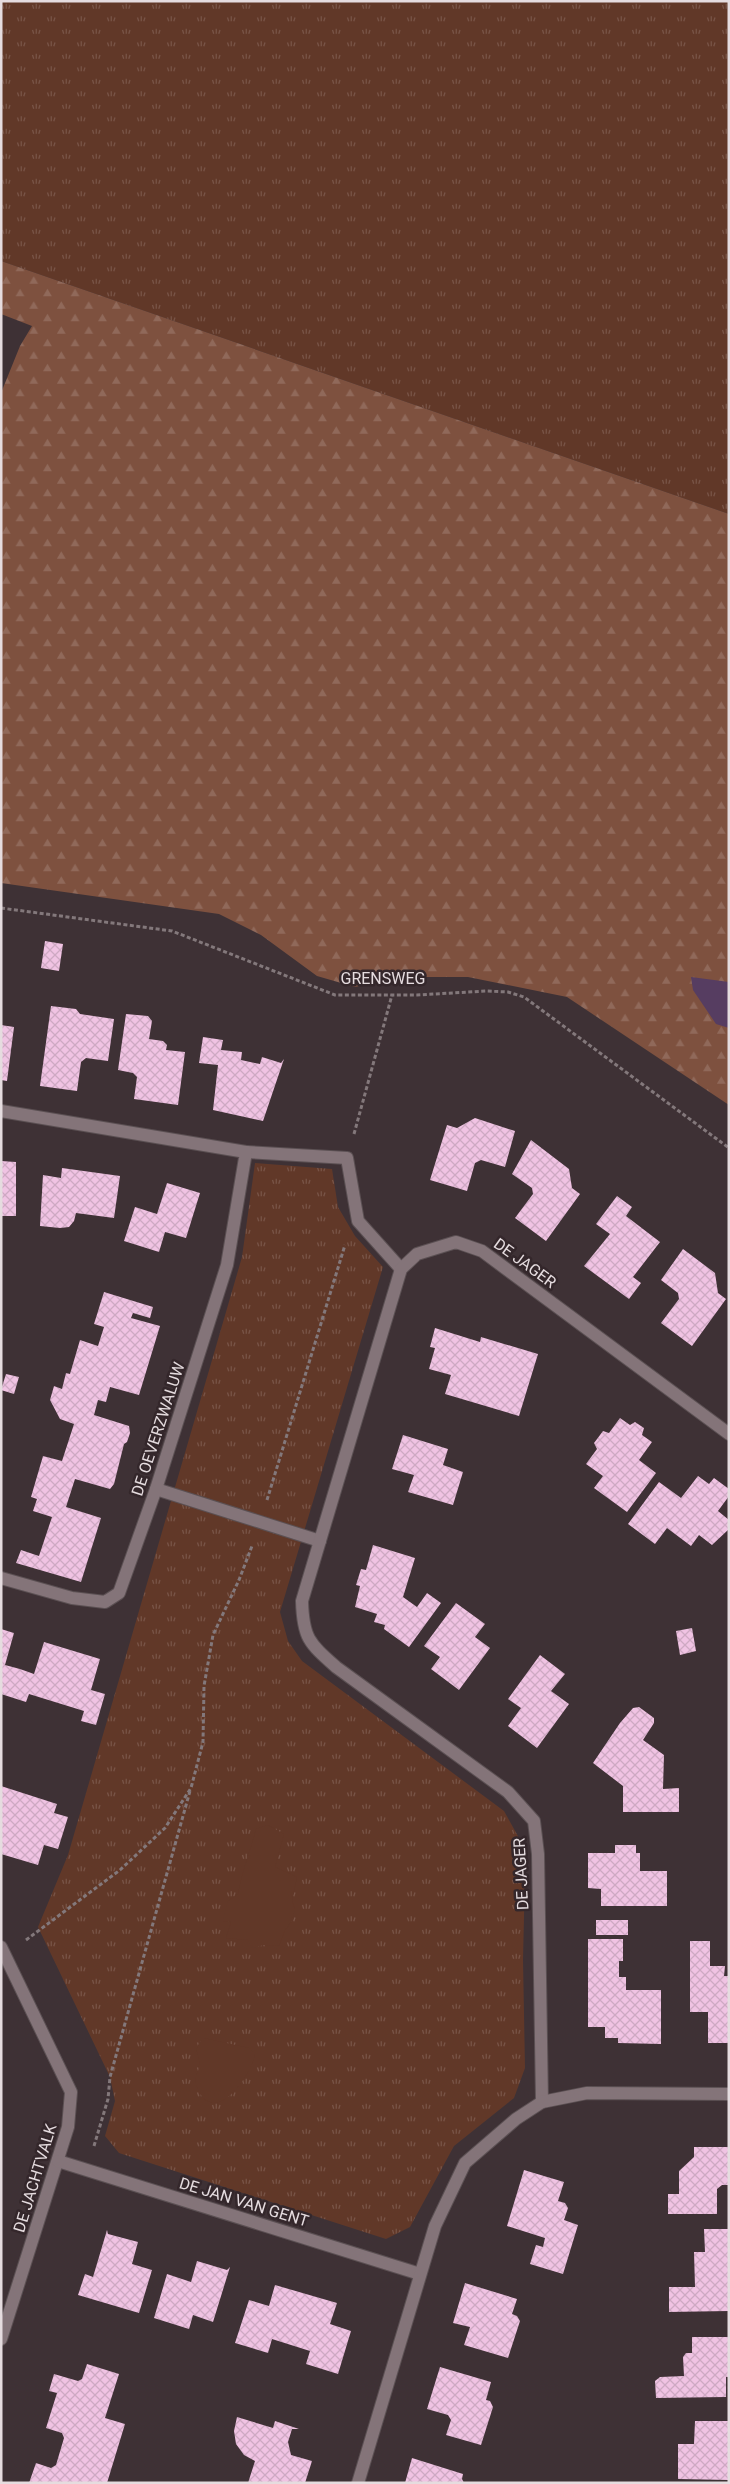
<svg xmlns="http://www.w3.org/2000/svg" width="730" height="2484" font-family="Roboto,sans-serif">
<style>
.grass{fill:url(#grass-tufts)}
.forest{fill:url(#forest-firs)}
.park{fill:#613828}
.water{fill:#563d61}
.building{fill:url(#building-cross-hatch)}
.lines{fill:none;stroke-linecap:round;stroke-linejoin:round}
.pedestrian-casing{stroke:#5b5053;stroke-width:14}
.minor-casing{stroke:#5b5053;stroke-width:14}
.path{stroke:#83787b;stroke-width:3;stroke-dasharray:4 2.5;stroke-linecap:butt}
.pedestrian{stroke:#847479;stroke-width:12}
.minor{stroke:#847479;stroke-width:12}
.labels{text-anchor:middle;dominant-baseline:central;stroke-width:5;stroke-linejoin:round;paint-order:stroke}
.street-label{font-size:16px;fill:#e5dcdf;stroke:#34272b}
</style>
<defs>
<pattern id="grass-tufts" width="24" height="20" patternUnits="userSpaceOnUse" patternTransform="scale(1.25)"><rect width="24" height="20" fill="#613828"/><path d="M3 7l-1-3M5 7V3M7 7l1-3M15 17l-1-3M17 17v-4M19 17l1-3" fill="none" stroke="#785447"/></pattern>
<pattern id="forest-firs" width="22" height="20" patternUnits="userSpaceOnUse" patternTransform="scale(1.25)"><rect width="22" height="20" fill="#7e513f"/><path d="M5 1l3.5 6h-7zM16 11l3.5 6h-7z" fill="#90695a"/></pattern>
<pattern id="building-cross-hatch" width="8" height="8" patternUnits="userSpaceOnUse" patternTransform="scale(1.25)"><rect width="8" height="8" fill="#f0c3e3"/><path d="M0 0l8 8M0 8l8-8" fill="none" stroke="#cea9c3"/></pattern>
</defs>
<rect width="100%" height="100%" fill="#3e3135"/>
<g class="grass">
<polygon points="1,1 729,1 729,514 1,261"/>
<polygon points="255,1163 332,1169 338,1207 355,1236 383,1267 280,1612 288,1641 302,1661 504,1811 519,1838 525,1872 523,1960 525,2068 514,2098 454,2146 410,2227 386,2239 119,2153 105,2136 115,2101 110,2077 38,1927 68,1855 242,1257"/>
</g>
<polygon class="forest" points="1,261 729,514 729,1105 567,997 468,977 400,977 355,987 317,976 261,935 219,914 1,883 1,393 20,346 32,326 1,314"/>
<g class="park">
<path d="M268 1825 284 1834 275 1867 297 1877 292 1901 295 1909 292 1921 285 1930 279 1946 264 1945 252 1948 248 1940 226 1938 231 1922 223 1921 228 1901 238 1894C242 1871 250 1852 256 1829Z"/>
<path d="M204 2038 249 2048 255 2054C253 2071 220 2122 201 2095 199 2092 196 2086 195 2081 195 2076 199 2071 199 2066 201 2052 190 2051 204 2038Z"/>
</g>
<polygon class="water" points="691,977 729,982 729,1028 716,1024 693,990"/>
<g class="building">
<polygon points="45,941 63,944 59,971 41,968"/>
<polygon points="51,1006 76,1009 80,1014 114,1019 108,1061 86,1058 81,1062 77,1091 40,1086"/>
<polygon points="126,1014 148,1016 152,1021 149,1039 163,1041 167,1045 166,1050 185,1052 178,1105 134,1099 137,1077 133,1073 118,1070"/>
<polygon points="1,1025 14,1027 7,1081 1,1080"/>
<polygon points="203,1037 223,1040 221,1050 242,1052 241,1060 260,1064 262,1057 281,1063 284,1059 263,1121 213,1110 218,1065 199,1063"/>
<polygon points="475,1118 515,1131 505,1167 481,1160 475,1163 467,1191 430,1180 447,1125 457,1128"/>
<polygon points="531,1140 569,1169 572,1188 580,1194 546,1241 515,1218 533,1194 532,1188 512,1174"/>
<polygon points="1,1161 16,1162 16,1216 1,1216"/>
<polygon points="62,1168 120,1176 114,1218 76,1213 74,1221 69,1227 60,1228 40,1226 43,1175 61,1178"/>
<polygon points="167,1183 200,1193 186,1238 165,1232 159,1252 124,1241 135,1207 157,1214"/>
<polygon points="617,1196 632,1207 626,1216 660,1242 633,1277 641,1283 629,1299 584,1266 610,1234 596,1224"/>
<polygon points="683,1249 715,1273 718,1293 726,1299 692,1346 661,1323 679,1299 678,1293 661,1280"/>
<polygon points="104,1292 153,1307 150,1318 133,1313 131,1318 160,1326 139,1395 110,1387 106,1402 98,1400 94,1415 129,1426 130,1433 127,1442 124,1444 114,1484 110,1489 75,1479 66,1507 101,1518 81,1582 16,1563 21,1550 39,1556 52,1517 33,1511 37,1499 31,1497 43,1456 62,1461 74,1424 60,1419 50,1400 54,1386 62,1389 66,1373 70,1374 80,1340 98,1346 104,1327 94,1324"/>
<polygon points="435,1328 480,1342 481,1337 538,1354 519,1416 445,1394 451,1375 429,1369 435,1348 430,1347"/>
<polygon points="6,1374 19,1377 14,1394 1,1390"/>
<polygon points="620,1418 630,1425 635,1422 644,1428 642,1435 652,1442 639,1460 656,1473 627,1512 594,1488 603,1476 586,1464 597,1449 594,1443 603,1431 609,1433"/>
<polygon points="403,1435 448,1449 443,1465 463,1472 453,1505 408,1492 414,1475 392,1469"/>
<polygon points="698,1476 709,1484 714,1478 729,1489 729,1496 718,1511 729,1520 729,1529 712,1545 699,1535 691,1546 667,1528 655,1544 628,1524 659,1482 681,1498"/>
<polygon points="373,1545 415,1558 403,1597 417,1607 427,1593 441,1603 409,1647 384,1629 385,1625 374,1622 377,1614 355,1607 360,1586 356,1585 361,1569 366,1570"/>
<polygon points="456,1603 485,1624 475,1637 490,1648 459,1690 431,1669 440,1657 424,1646"/>
<polygon points="692,1628 696,1651 680,1655 676,1631"/>
<polygon points="1,1629 14,1633 5,1665 20,1669 34,1674 44,1642 100,1659 91,1690 105,1694 96,1725 81,1721 84,1711 29,1694 26,1702 1,1694"/>
<polygon points="540,1655 565,1674 551,1691 569,1704 537,1748 508,1726 521,1708 508,1699"/>
<polygon points="639,1707 654,1718 654,1723 643,1740 664,1755 663,1789 679,1788 679,1812 623,1812 623,1786 593,1763 620,1723 633,1708"/>
<polygon points="1,1786 57,1804 54,1813 68,1817 58,1849 44,1845 38,1865 1,1854"/>
<polygon points="615,1845 636,1845 636,1853 640,1853 640,1871 667,1871 667,1906 601,1906 601,1889 588,1888 588,1853 615,1853"/>
<rect x="596" y="1920" width="32" height="15"/>
<polygon points="588,1939 623,1939 623,1961 619,1961 619,1977 626,1977 626,1990 661,1990 661,2044 618,2043 618,2038 605,2038 605,2027 588,2027"/>
<polygon points="690,1941 710,1941 710,1966 725,1966 724,1976 729,1976 729,2043 708,2043 708,2012 690,2012"/>
<polygon points="694,2147 729,2147 729,2185 722,2185 717,2189 717,2214 668,2214 668,2194 679,2194 679,2171 694,2157"/>
<polygon points="524,2170 564,2182 558,2201 565,2203 568,2208 564,2220 578,2225 563,2274 530,2264 536,2245 543,2247 545,2238 507,2226"/>
<polygon points="704,2229 729,2229 729,2311 669,2312 669,2287 695,2287 694,2252 705,2252"/>
<polygon points="107,2230 108,2234 138,2242 132,2264 152,2270 139,2313 78,2295 85,2274 93,2277"/>
<polygon points="197,2261 227,2270 230,2267 213,2322 193,2315 189,2329 154,2318 167,2274 191,2282"/>
<polygon points="465,2283 517,2299 512,2314 517,2316 520,2321 508,2358 464,2345 470,2327 453,2323"/>
<polygon points="275,2285 337,2303 330,2324 351,2331 338,2374 306,2364 310,2351 272,2339 268,2353 235,2343 249,2300 269,2306"/>
<polygon points="692,2337 729,2337 729,2377 726,2377 726,2397 656,2398 655,2381 660,2377 684,2376 683,2357 686,2353 692,2353"/>
<polygon points="87,2364 119,2374 105,2418 125,2424 107,2483 29,2483 36,2463 51,2468 56,2465 64,2438 62,2433 46,2428 57,2393 49,2391 54,2374 78,2381 82,2379"/>
<polygon points="440,2367 491,2382 486,2400 490,2401 493,2407 481,2445 446,2435 451,2420 448,2415 427,2409"/>
<polygon points="237,2417 273,2428 275,2421 299,2429 292,2429 288,2442 291,2455 312,2461 305,2483 248,2483 255,2461 244,2455 236,2444 234,2431"/>
<polygon points="695,2421 729,2421 729,2480 678,2479 678,2444 694,2444"/>
<polygon points="412,2458 463,2474 462,2479 464,2483 405,2483"/>
</g>
<g class="lines">
<g class="pedestrian-casing">
<g id="pedestrian">
<polyline points="246,1152 347,1158 358,1221 401,1269"/>
<polyline points="156,1489 320,1541"/>
</g>
</g>
<g class="minor-casing">
<g id="minor">
<polyline points="1,1111 246,1152 227,1265 156,1489 119,1593 105,1602 72,1598 1,1578"/>
<polyline points="1,1947 71,2092 68,2127 1,2339"/>
<path d="M542 2102 538 1854 534 1821 508 1792 336 1667C309 1643 303 1638 302 1601L401 1269 417 1254 456 1242 482 1251 729 1434"/>
<polyline points="58,2161 420,2274"/>
<polyline points="358,2483 435,2226 465,2163 516,2119 542,2102 587,2093 729,2094"/>
</g>
</g>
<g class="path">
<polyline points="1,908 172,931 335,995 417,995 486,991 508,992 524,997 729,1148"/>
<polyline points="354,1134 392,995"/>
<polyline points="267,1500 345,1245"/>
<polyline points="26,1940 120,1870 165,1828 191,1788 203,1742 204,1686 213,1635 239,1580 252,1546"/>
<polyline points="94,2146 108,2099 110,2077 190,1791"/>
</g>
<use href="#pedestrian" class="pedestrian"/>
<use href="#minor" class="minor"/>
</g>
<g class="labels">
<g class="street-label">
<text x="383" y="978">GRENSWEG</text>
<text transform="translate(525 1263) rotate(36)">DE JAGER</text>
<text transform="translate(158 1429) rotate(-72)">DE OEVERZWALUW</text>
<text transform="translate(521 1874) rotate(-93)">DE JAGER</text>
<text transform="translate(35 2178) rotate(-73)">DE JACHTVALK</text>
<text transform="translate(244 2202) rotate(17)">DE JAN VAN GENT</text>
</g>
</g>
<rect width="730" height="2484" fill="none" stroke="#e5dcdf" stroke-width="5"/>
</svg>
